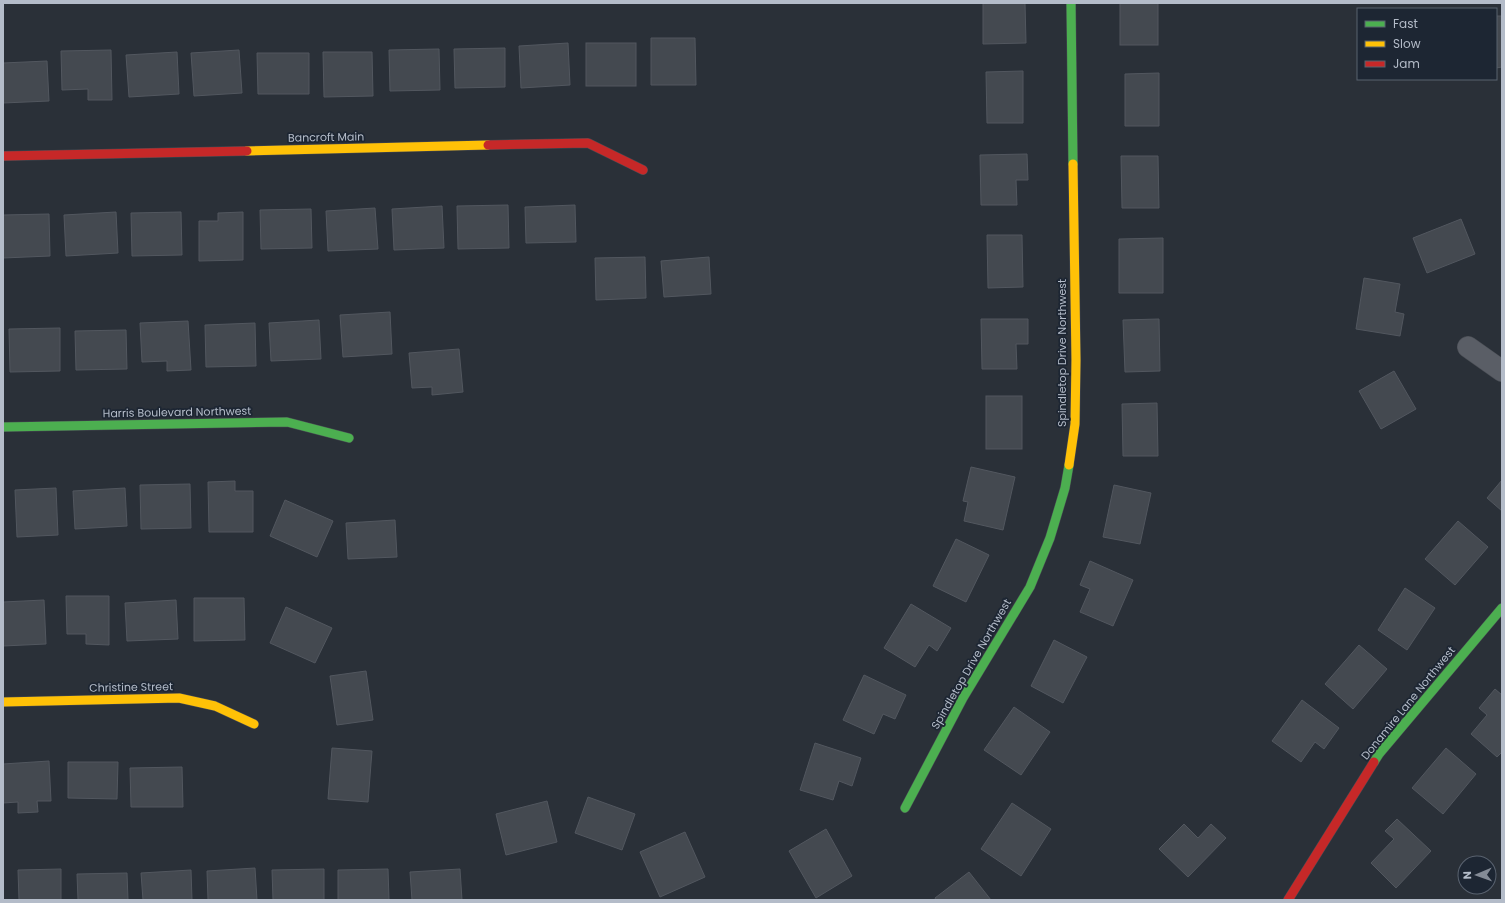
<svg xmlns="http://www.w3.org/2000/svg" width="1505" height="903" font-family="Poppins,sans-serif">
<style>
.building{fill:#444950;stroke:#52575f}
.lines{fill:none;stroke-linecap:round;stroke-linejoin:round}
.street-casing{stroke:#484c53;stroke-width:22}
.fast-casing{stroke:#484c53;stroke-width:10}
.slow-casing{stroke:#484c53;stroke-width:10}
.jam-casing{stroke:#484c53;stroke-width:10}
.street{stroke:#5a5e66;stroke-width:21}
.fast{stroke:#4caf50;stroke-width:9}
.slow{stroke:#ffc107;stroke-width:9}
.jam{stroke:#c62828;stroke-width:9}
.labels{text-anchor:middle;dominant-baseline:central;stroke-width:3.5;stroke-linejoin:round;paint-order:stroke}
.street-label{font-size:11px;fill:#b4bcc9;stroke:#1d2633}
</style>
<rect width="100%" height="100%" fill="#2a3038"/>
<g class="building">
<polygon points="983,3 1025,3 1026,43 983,44"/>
<rect x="1120" y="3" width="38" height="42"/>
<polygon points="1496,16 1502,16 1502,67 1496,68"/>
<polygon points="651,38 695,38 696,85 651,85"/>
<polygon points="568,43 570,85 521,88 519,46"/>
<rect x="586" y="43" width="50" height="43"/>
<polygon points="505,48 505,87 455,88 454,49"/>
<polygon points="439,49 440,90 390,91 389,50"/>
<polygon points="111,50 112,100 88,100 88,89 62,90 61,51"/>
<polygon points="239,50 242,93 194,96 191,53"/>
<polygon points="177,52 179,94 129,97 126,55"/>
<polygon points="323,52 372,52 373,96 324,97"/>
<polygon points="257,53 309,53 309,94 258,94"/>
<polygon points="47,61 49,101 3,103 3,63"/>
<polygon points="1023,71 1023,123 987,123 986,72"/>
<polygon points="1159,73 1159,126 1125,126 1125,74"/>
<polygon points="1027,154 1028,180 1016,180 1017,205 981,205 980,155"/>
<polygon points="1121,156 1158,156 1159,208 1122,208"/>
<polygon points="508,205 509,248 458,249 457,206"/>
<polygon points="575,205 576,242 526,243 525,207"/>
<polygon points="442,206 444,248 394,250 392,209"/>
<polygon points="375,208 378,249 328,251 326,211"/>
<polygon points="311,209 312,248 261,249 260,210"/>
<polygon points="116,212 118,253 66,256 64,215"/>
<polygon points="181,212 182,255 132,256 131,213"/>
<polygon points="243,212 243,260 199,261 199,221 218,221 218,213"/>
<polygon points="49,214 50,256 3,258 3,215"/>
<polygon points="1461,219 1475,254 1427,273 1413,238"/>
<polygon points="987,235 1022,235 1023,287 988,288"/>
<polygon points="1163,238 1163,293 1119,293 1119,239"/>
<polygon points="645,257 646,298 596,300 595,258"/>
<polygon points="709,257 711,294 664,297 661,261"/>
<polygon points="1364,278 1400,284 1395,312 1404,314 1400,336 1356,329"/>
<polygon points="390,312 392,354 343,357 340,315"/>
<polygon points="981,319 1028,319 1028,344 1016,344 1017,369 982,369"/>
<polygon points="1159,319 1160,371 1125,372 1123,320"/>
<polygon points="319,320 321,359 271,361 269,323"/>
<polygon points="188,321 191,370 167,371 167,361 142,362 140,323"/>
<polygon points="255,323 256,366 206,367 205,325"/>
<polygon points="60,328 60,371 10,372 9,329"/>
<polygon points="126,330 127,369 76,370 75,331"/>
<polygon points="459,349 463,392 432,395 432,387 412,388 409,353"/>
<polygon points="1394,371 1416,409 1381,429 1359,391"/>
<rect x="986" y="396" width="36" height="53"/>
<polygon points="1157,403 1158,456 1123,456 1122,404"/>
<polygon points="971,467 1015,477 1003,530 964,521 968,502 963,501"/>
<polygon points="1502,480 1502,511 1487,498"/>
<polygon points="235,481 235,491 253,491 253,532 209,532 208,482"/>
<polygon points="190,484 191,528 141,529 140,485"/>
<polygon points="1114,485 1151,493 1140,544 1103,537"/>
<polygon points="56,488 58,535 17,537 15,490"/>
<polygon points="125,488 127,526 75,529 73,491"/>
<polygon points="285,500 333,521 317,557 270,536"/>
<polygon points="395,520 397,557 348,559 346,523"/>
<polygon points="1458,521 1488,547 1455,585 1425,559"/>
<polygon points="956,539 989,555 966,602 933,586"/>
<polygon points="1090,561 1133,580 1113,626 1080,612 1090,589 1080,585"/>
<polygon points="1405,588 1435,608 1407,650 1378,630"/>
<polygon points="66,596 109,596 109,645 86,644 86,634 67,634"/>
<polygon points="194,598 244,598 245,640 194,641"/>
<polygon points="44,600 46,644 3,646 3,602"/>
<polygon points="176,600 178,639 127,641 125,603"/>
<polygon points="911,604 951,628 937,651 929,645 915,667 884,648"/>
<polygon points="286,607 332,628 315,663 270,643"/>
<polygon points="1054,640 1087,657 1063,703 1031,686"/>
<polygon points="1359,645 1387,669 1353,709 1325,684"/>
<polygon points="366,671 373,720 337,725 330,676"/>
<polygon points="864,675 906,695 895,719 883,714 874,734 843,720"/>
<polygon points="1495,689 1502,695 1502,752 1497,757 1471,734 1487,715 1479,708"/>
<polygon points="1302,700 1339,728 1324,749 1315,742 1301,762 1272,741"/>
<polygon points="1014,707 1050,732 1021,775 984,750"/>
<polygon points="815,743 861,758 852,786 839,781 833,800 800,790"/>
<polygon points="332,748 372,751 368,802 328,799"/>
<polygon points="1446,748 1476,774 1443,814 1412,788"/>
<polygon points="49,761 51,801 37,801 38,812 18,813 18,802 3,803 3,764"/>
<polygon points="68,762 118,762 117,799 68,798"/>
<polygon points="182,767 183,807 131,807 130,768"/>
<polygon points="588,797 635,814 622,850 575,833"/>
<polygon points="547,801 557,842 506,855 496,814"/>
<polygon points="1012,803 1051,829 1021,876 981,849"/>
<polygon points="1397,819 1431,851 1396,888 1371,863 1394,839 1385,831"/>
<polygon points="1184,824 1198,838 1211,824 1226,838 1188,877 1159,849"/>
<polygon points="826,829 852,876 816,898 789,851"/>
<polygon points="685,832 705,877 660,897 640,852"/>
<polygon points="255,868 257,900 208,900 207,871"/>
<polygon points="61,869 61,900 19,900 18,870"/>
<polygon points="324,869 324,900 273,900 272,870"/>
<polygon points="388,869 389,900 338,900 338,870"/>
<polygon points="460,869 462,900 412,900 410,872"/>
<polygon points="191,870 192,900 143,900 141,873"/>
<polygon points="969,872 991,900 936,900 935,898"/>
<polygon points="127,873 128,900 78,900 77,874"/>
</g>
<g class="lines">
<g class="street-casing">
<polyline id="street" points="1468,347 1502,371"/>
</g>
<g class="fast-casing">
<g id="fast">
<polyline points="1071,3 1073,164"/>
<polyline points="3,427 287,422 349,438"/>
<polyline points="1374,762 1379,754 1502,608"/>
<polyline points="905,808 963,698 1030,587 1050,538 1065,488 1069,465"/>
</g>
</g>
<g class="slow-casing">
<g id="slow">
<polyline points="247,151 488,145"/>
<polyline points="1069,465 1075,424 1076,360 1073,164"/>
<polyline points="3,702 179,698 215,706 254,724"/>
</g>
</g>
<g class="jam-casing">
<g id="jam">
<polyline points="488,145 588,143 643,170"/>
<polyline points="3,156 247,151"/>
<polyline points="1288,900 1374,762"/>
</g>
</g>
<use href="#street" class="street"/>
<use href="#fast" class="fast"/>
<use href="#slow" class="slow"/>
<use href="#jam" class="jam"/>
</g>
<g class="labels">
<g class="street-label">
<text transform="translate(326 137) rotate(-1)">Bancroft Main</text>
<text transform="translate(1062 353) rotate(-90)">Spindletop Drive Northwest</text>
<text transform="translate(177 412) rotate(-1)">Harris Boulevard Northwest</text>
<text transform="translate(971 664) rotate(-60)">Spindletop Drive Northwest</text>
<text transform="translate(131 687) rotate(-1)">Christine Street</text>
<text transform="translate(1408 703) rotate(-51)">Donamire Lane Northwest</text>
</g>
</g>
<rect width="1505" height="903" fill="none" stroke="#b4bcc9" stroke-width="8"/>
<rect x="1357" y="8" width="140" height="72" fill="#1d2633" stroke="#59626f"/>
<rect x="1365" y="21" width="20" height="6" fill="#4caf50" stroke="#59626f"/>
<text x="1393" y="28" font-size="12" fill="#b4bcc9">Fast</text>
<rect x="1365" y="41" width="20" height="6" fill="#ffc107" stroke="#59626f"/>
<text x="1393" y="48" font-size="12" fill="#b4bcc9">Slow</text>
<rect x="1365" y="61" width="20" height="6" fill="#c62828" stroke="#59626f"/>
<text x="1393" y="68" font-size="12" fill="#b4bcc9">Jam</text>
<g transform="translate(1477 875) rotate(268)"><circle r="19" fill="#1d2633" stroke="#59626f"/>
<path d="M0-3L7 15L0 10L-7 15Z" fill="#848b96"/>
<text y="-6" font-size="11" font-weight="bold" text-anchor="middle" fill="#b4bcc9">N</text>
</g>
</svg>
